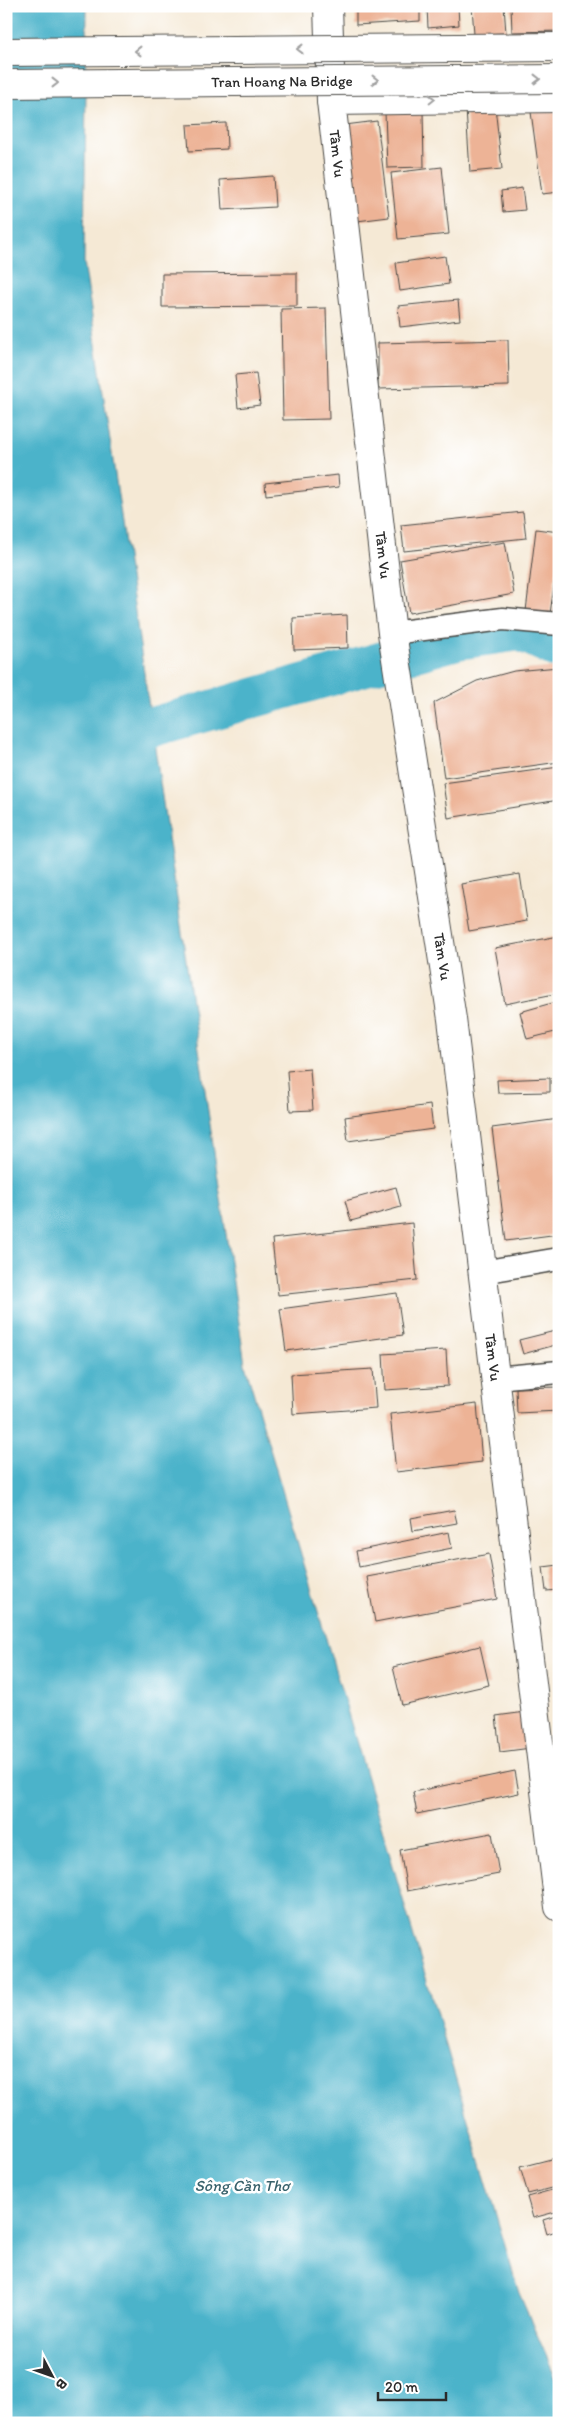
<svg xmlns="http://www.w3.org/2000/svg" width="565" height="2429" font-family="Itim,sans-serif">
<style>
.water{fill:#4cb3ca;stroke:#3c6f7a}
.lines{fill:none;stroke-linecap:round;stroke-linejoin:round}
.river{stroke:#4cb3ca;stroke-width:40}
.building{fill:#edb396}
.minor-casing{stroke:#494844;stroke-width:25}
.tertiary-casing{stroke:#494844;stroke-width:30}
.secondary-casing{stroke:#494844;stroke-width:30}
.minor{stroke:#fff;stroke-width:22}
.tertiary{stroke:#fff;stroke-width:28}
.secondary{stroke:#fff;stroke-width:28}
.secondary-bridge-casing{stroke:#494844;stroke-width:30;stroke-linecap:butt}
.secondary-bridge{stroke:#fff;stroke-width:28}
.oneway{stroke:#a0a0a0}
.labels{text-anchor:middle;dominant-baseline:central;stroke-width:5;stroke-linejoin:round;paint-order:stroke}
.street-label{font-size:15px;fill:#2b2b2b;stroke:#fff}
.water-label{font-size:16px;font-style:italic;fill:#38616b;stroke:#fff}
</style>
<rect width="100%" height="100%" fill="#fff"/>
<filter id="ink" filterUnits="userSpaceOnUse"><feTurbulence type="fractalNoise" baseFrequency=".02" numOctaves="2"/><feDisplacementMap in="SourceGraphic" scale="10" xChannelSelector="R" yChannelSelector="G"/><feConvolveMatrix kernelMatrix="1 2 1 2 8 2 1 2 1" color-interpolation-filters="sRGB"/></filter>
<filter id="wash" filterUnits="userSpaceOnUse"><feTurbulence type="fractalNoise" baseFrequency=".0096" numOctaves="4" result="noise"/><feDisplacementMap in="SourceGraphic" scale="20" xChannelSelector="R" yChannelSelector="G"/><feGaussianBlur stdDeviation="1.12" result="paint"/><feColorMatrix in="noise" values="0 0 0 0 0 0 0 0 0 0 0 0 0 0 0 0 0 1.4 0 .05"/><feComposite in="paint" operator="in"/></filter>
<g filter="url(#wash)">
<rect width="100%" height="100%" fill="#f5e9d5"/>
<polygon class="water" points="6,6 87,6 84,262 245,1364 519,2293 559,2385 559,2423 6,2423"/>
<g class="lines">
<polyline class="river" points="152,727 457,640 520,631 559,649"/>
</g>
<g id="blocks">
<g class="building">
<polygon points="356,6 420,6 420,21 356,25"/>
<polygon points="427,6 458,6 459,25 428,28"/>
<polygon points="472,6 504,6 506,33 474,34"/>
<polygon points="511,6 559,6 559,31 512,32"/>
<polygon points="495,107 502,169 470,172 466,109"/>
<polygon points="423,111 424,167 387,168 385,112"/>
<polygon points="559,111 559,192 542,194 531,112"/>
<polygon points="377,121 389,217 357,221 345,125"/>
<polygon points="226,123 227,149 189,151 187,125"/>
<polygon points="442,167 449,234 398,239 391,173"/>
<polygon points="273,176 275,207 222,210 220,180"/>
<polygon points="522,188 525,210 503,212 501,191"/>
<polygon points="445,256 449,284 400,291 396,263"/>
<polygon points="297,273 297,306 162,307 162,274"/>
<polygon points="458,300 460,320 400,327 398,306"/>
<polygon points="326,308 329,419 283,420 281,309"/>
<polygon points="508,340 509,386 378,389 378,343"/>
<polygon points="256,373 260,405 238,408 235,375"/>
<polygon points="338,475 339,487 266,495 265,483"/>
<polygon points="523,512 526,538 404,551 401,525"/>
<polygon points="536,529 559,532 559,549 550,614 526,611"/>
<polygon points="505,542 514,594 409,613 400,560"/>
<polygon points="558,581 559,581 559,615 553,614"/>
<polygon points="347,615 348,648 294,650 293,618"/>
<polygon points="559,667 559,762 444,778 434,703 477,681 514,671"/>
<polygon points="559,767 559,800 448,818 443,783"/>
<polygon points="520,874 527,921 469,931 461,884"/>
<polygon points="559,936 559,993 505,1004 495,948"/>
<polygon points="559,1001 559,1031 527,1039 520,1012"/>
<polygon points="310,1069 313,1110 290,1111 287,1071"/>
<polygon points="550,1078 550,1092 498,1093 497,1080"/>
<polygon points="430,1105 433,1129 348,1141 345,1117"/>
<polygon points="559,1119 559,1234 506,1241 492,1128"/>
<polygon points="396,1187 401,1207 351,1221 345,1201"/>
<polygon points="412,1223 417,1280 278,1295 272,1239"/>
<polygon points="397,1293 403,1335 286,1351 280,1309"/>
<polygon points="559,1330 559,1344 523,1354 519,1340"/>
<polygon points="446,1350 448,1386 385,1390 383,1354"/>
<polygon points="373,1369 376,1408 293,1414 291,1374"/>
<polygon points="559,1387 559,1411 517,1413 516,1388"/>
<polygon points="477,1404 482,1462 396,1472 390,1414"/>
<polygon points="454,1510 457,1523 413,1531 411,1518"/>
<polygon points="449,1532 452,1548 359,1567 356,1551"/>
<polygon points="489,1554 497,1599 375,1622 367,1577"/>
<polygon points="559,1565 559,1590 546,1591 543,1567"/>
<polygon points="480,1646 489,1685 402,1705 393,1667"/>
<polygon points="526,1712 531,1748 500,1752 496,1716"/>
<polygon points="515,1771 519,1793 417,1814 413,1792"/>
<polygon points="492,1833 499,1874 407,1891 400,1850"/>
<polygon points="559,2157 559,2186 528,2194 520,2167"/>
<polygon points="559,2188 559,2211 533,2218 527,2197"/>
<polygon points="559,2215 559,2230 547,2234 543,2220"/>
</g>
</g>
</g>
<g filter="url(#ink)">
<use href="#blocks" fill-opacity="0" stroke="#494844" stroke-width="1"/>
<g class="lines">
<g class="minor-casing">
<g id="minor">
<polyline points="392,633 503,619 559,624"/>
<polyline points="482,1272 559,1259"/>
<polyline points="495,1378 559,1372"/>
</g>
</g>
<g class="tertiary-casing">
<g id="tertiary">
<path id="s1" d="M328 6 331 101 392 633 452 1019 559 1907"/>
</g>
</g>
<g class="secondary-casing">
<polyline id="secondary" points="331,101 559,98"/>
</g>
<use href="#minor" class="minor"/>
<use href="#tertiary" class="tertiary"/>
<use href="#secondary" class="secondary"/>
<g class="secondary-bridge-casing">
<g id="secondary-bridge">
<polyline points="6,52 559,47"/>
<path id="s2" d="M6 84 559 79"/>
</g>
</g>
<use href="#secondary-bridge" class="secondary-bridge"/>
</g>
<defs><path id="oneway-chevron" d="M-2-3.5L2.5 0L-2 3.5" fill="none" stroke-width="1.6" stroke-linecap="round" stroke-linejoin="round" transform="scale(1.25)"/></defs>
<g class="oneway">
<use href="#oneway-chevron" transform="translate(300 49) rotate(180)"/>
<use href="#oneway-chevron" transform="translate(138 51) rotate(180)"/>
<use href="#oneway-chevron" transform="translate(537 79)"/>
<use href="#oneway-chevron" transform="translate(375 80)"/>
<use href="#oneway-chevron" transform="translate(55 83)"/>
<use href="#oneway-chevron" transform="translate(432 99) rotate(-1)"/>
</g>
</g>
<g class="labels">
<g class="street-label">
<text stroke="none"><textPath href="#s2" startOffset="276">Tran Hoang Na Bridge</textPath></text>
<text stroke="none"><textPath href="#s1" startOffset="148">Tầm Vu</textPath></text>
<text stroke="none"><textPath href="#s1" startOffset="552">Tầm Vu</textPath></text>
<text stroke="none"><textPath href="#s1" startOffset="958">Tầm Vu</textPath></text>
<text stroke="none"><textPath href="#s1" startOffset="1362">Tầm Vu</textPath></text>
</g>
<g class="water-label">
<text x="242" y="2185">Sông Cần Thơ</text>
</g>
</g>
<rect width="565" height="2429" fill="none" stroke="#fff" stroke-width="25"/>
<g transform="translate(52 2376) rotate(131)" stroke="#ffffff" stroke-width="4" paint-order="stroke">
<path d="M0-4L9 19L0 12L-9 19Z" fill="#2b2b2b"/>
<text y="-8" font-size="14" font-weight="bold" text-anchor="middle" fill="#2b2b2b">B</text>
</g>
<path d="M378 2392v8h68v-8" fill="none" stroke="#2b2b2b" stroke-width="2.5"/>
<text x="385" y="2392" font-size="15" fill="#2b2b2b" stroke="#ffffff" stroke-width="4" paint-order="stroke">20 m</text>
</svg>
